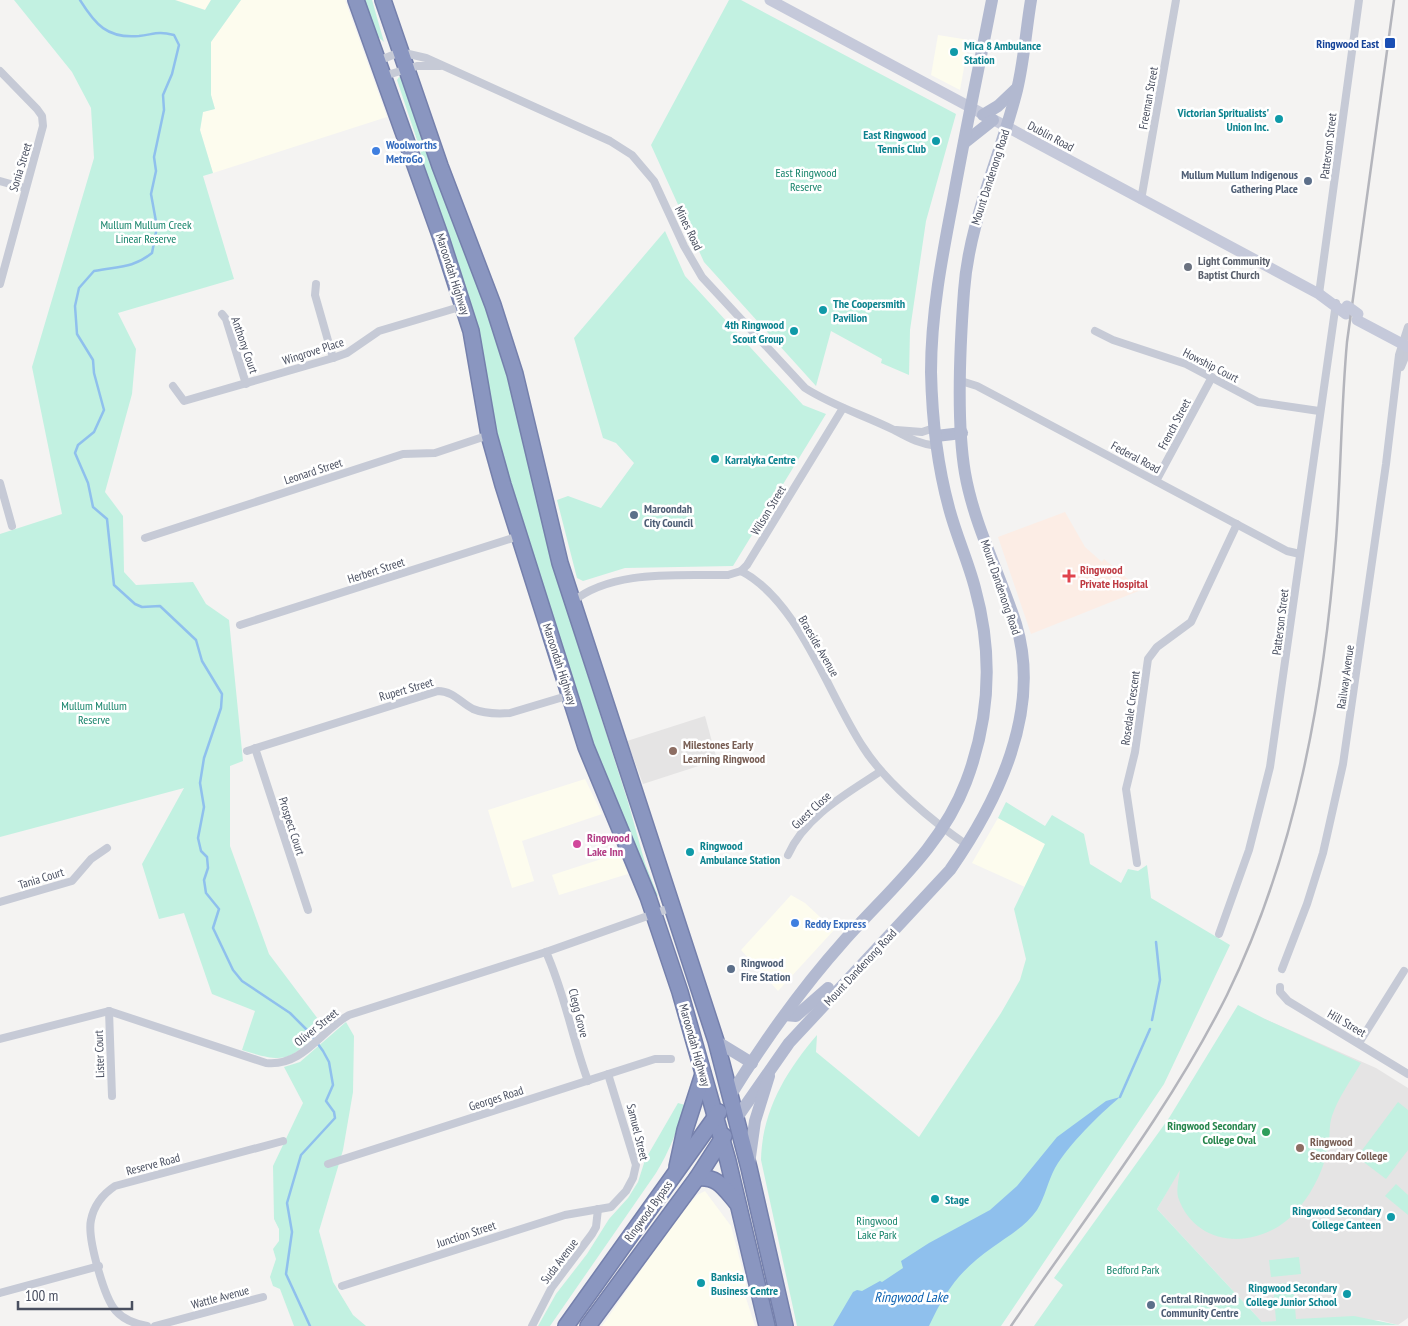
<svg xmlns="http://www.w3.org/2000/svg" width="1408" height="1326" font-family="'PT Sans Narrow',sans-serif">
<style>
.commercial{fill:#fdfcee}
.education{fill:#e5e4e4}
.medical{fill:#fcede5}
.green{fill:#c2f1e1}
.water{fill:#8fc0ed}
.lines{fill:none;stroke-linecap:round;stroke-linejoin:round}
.stream{stroke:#8fc0ed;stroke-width:2.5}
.highway-casing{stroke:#7580ac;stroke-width:18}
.street{stroke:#c6cad6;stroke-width:8}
.secondary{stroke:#c5c9da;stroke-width:11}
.primary{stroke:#b2b9d0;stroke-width:12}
.highway{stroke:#8a96c0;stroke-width:15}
.rail{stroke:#b4b5bc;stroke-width:2.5}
.secondary-bridge{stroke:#c5c9da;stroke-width:11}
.transit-dot{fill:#1a4fb4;stroke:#fff;stroke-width:2}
.culture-dot{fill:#0f9aa8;stroke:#fff;stroke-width:2}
.shop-dot{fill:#3f7fe0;stroke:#fff;stroke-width:2}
.service-dot{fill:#5c6f8a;stroke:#fff;stroke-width:2}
.worship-dot{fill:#6b7280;stroke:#fff;stroke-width:2}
.health-dot{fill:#e0444e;stroke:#fff;stroke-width:2}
.education-dot{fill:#8d6e63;stroke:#fff;stroke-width:2}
.hotel-dot{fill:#d1479c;stroke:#fff;stroke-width:2}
.leisure-dot{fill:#2e9e5b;stroke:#fff;stroke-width:2}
.labels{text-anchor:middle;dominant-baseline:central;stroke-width:5;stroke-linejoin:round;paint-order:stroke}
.transit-label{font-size:12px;font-weight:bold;fill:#164399;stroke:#fff;text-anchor:end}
.culture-label{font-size:12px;font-weight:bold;fill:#0d838f;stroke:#fff;text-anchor:start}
.street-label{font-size:12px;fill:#494f60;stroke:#fff}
.shop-label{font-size:12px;font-weight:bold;fill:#366cbe;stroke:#fff;text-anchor:start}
.park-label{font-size:12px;fill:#17846b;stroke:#fff}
.service-label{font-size:12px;font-weight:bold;fill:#4e5e75;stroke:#fff;text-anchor:start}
.worship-label{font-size:12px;font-weight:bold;fill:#5b616d;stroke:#fff;text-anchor:start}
.health-label{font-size:12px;font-weight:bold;fill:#be3a42;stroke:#fff;text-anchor:start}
.education-label{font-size:12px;font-weight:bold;fill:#785e54;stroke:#fff;text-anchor:start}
.hotel-label{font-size:12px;font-weight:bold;fill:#b23c85;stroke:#fff;text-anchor:start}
.leisure-label{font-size:12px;font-weight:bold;fill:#27864d;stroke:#fff;text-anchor:end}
.water-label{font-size:14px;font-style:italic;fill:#0b61b1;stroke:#fff}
</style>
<rect width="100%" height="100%" fill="#f4f3f2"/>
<g class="commercial">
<polygon points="175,0 211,0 205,10"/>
<polygon points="241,0 345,0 387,117 213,173 200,130 203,112 215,109 211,95 211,42"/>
<polygon points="938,35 969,40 960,90 931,75"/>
<polygon points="585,779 602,814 522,841 534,881 512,888 488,810"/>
<polygon points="998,818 1045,844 1025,887 972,863"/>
<polygon points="620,853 628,874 559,895 552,875"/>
<polygon points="791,895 805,903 834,930 778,991 741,950"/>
<polygon points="705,1191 731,1226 746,1283 745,1295 755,1326 602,1326 677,1218 697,1195"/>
</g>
<g class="education">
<polygon points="705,716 717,760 643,784 627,741"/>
<polygon points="1265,1019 1376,1068 1408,1088 1408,1318 1398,1325 1379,1320 1262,1322 1157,1209"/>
</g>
<polygon class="medical" points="1065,512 1085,547 1102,562 1104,559 1141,590 1031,634 998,537"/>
<g class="green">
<path d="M14 0H175L205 10 211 0H241L211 42V95L215 109 203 112 200 130 213 173 203 176 234 279 118 313 136 349 132 394 105 492 123 516 124 572 136 585 193 582 206 604 229 620 243 761 230 766V846L269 954 318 1019 326 1026C290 1058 291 1066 242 1050L255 1011 212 994 184 913 159 919 142 864 184 788 0 837V534L62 514 32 367 94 158 91 108 72 72Z"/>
<polygon points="363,0 372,0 384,42 376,35"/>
<polygon points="729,0 741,0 956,114 926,221 910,330 909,375 881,363 882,359 831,331 816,386 704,262 651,145"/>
<polygon points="399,77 402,77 491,319 508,376 563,598 628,802 645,863 658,896 655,897 598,762 506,474 418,143 397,80"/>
<polygon points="665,231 685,276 803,405 826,414 733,566 625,568 583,581 577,578 557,500 568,496 601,508 634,463 616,443 603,438 574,338"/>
<path d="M1006 802 1045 826 1052 815 1084 834 1090 864 1121 883 1128 869 1138 871 1147 865 1151 898 1230 945 1164 1084 1001 1326H797L761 1160C762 1111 786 1071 817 1035L816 1052 919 1137 1001 1013 1020 980 1026 959 1014 909 1045 844 998 818Z"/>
<path d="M1238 1005 1267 1020 1361 1063C1351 1080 1338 1098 1332 1116 1329 1125 1330 1134 1329 1143 1325 1167 1314 1190 1299 1208 1267 1249 1197 1253 1178 1197 1176 1189 1179 1178 1180 1170L1157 1209 1262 1322 1276 1321 1273 1284 1293 1283 1296 1319 1354 1316 1398 1325 1034 1326 1063 1285 1054 1278 1169 1118Z"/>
<polygon points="346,1022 354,1036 353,1092 343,1150 319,1231 333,1282 353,1315 366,1326 294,1326 280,1289 273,1286 270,1277 276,1259 273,1249 279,1241 279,1229 274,1219 273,1166 303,1103 284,1067 300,1062"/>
<polygon points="1398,1102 1408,1110 1408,1150 1386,1179 1357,1157"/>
<path d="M678 1103 685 1105C678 1129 669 1152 656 1173L550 1326H538L556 1294 587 1254 609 1219 628 1198 638 1182 645 1160Z"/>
<polygon points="1396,1184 1408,1195 1408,1215 1385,1196"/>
<polygon points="1299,1257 1301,1274 1271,1277 1269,1260"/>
</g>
<path class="water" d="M1120 1097C1098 1116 1070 1143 1055 1168 1048 1181 1045 1197 1037 1210 1026 1226 1008 1236 993 1247 960 1270 946 1290 929 1326H833L853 1292 857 1290 862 1291 880 1281 882 1282 903 1268 901 1261 929 1243 990 1210 1017 1186 1057 1137 1106 1101Z"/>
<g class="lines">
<g class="stream">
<path d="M80 0C95 24 107 39 139 36 155 34 158 31 174 35L179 45 172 74 163 95 164 110 154 157 156 171 151 194 157 227 152 253C132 269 118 266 94 271L79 288 75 306 77 334 93 360 94 373 104 410 94 432 78 445 75 453 88 483 93 507 107 519 114 585 135 604 142 607 160 606 196 640 202 661 222 694 221 708 204 758 200 783 204 807 198 838 201 851 207 857 208 868 204 880 206 893 219 909 213 928 233 970 242 981 290 1013 310 1033 323 1051 329 1062 333 1085 326 1101 334 1112 335 1118 301 1155 287 1203 292 1232 286 1274 310 1326"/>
<polyline points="1152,1020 1160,980 1156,942"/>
<polyline points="1120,1097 1150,1029"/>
</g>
<g class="highway-casing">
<g id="highway">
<polyline points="356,0 441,238 471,331 489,435 503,485 586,747 648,897 680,992 728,1161 767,1326"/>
<polyline points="383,0 440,166 493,305 515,374 560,563 716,1041 749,1168 785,1326"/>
<polyline points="677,1167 685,1130 703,1074"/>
<path d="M697 1178C718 1176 724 1188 737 1203"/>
<polyline points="566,1326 719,1112"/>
<polyline points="588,1326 697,1178 724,1136"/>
</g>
</g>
<g class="street">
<path d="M378 61 400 52 426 58 610 141 632 155 654 181 684 246 702 277 805 388C833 406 864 415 894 430 909 438 919 444 937 446"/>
<polyline points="0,71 37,109 42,116 43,126 0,284"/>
<polyline points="384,76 417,66 440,66"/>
<polyline points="0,181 25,188"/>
<polyline points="1141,200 1176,0"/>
<polyline points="316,284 315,295 333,358"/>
<polyline points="1319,294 1359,0"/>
<polyline points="222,314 226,319 246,384"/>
<polyline points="1095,331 1113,340 1186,364 1258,402 1319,411"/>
<polyline points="1401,367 1408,350"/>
<polyline points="961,381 977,386 1287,551 1300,554"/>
<polyline points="173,386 184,401 333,358 347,353 379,331 463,306"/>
<polyline points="896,430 922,432 934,428"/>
<polyline points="1156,481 1212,377"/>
<polyline points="0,483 12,526"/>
<polyline points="145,538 403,454 435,453 489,435"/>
<polyline points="741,571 747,565 843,408"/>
<path d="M572 602C613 569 678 576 728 575L741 571C799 601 828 694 863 747 885 782 933 822 967 845"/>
<polyline points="240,625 519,536"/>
<polyline points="255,748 308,910"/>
<path d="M247 751 438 691C453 691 461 703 473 709 485 714 497 714 510 713L570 695"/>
<path d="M788 855C805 816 848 793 881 771"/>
<polyline points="1137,863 1126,789 1135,752 1148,659 1157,647 1191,622 1237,524"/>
<polyline points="0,902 72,881 91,859 107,848"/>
<polyline points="1219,934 1249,850 1270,767 1336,303"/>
<path d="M546 952C565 994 572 1038 588 1081"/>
<polyline points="1282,969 1307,904 1323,853 1343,764 1386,464 1399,355 1408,327"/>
<polyline points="1280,987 1280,992 1288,1001 1408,1074"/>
<polyline points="109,1011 112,1096"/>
<path d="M0 1039 109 1011 266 1063C303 1067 321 1030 349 1015L546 952 673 907"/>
<polyline points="1359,1043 1404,971"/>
<polyline points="328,1164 655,1059 671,1059"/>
<polyline points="342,1286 565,1215 611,1207 626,1191 633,1178 636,1165 608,1074"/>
<polyline points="0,1293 99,1266"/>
<path d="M147 1326C136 1324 124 1320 116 1311 104 1298 87 1237 91 1220 94 1205 103 1194 115 1186L283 1141"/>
<polyline points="155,1326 263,1297"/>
<polyline points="532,1326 552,1287 592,1234 596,1227 598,1209"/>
</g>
<g class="secondary">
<polyline points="770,0 1319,294 1346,314"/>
<polyline points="1357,320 1408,347"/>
</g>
<g class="primary">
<polyline points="983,115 998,106 1017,88"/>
<polyline points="964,143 993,120"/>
<polyline points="936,436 962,433"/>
<polyline points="785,1015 796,1016 828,988"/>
<polyline points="716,1041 752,1063"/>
<path d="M730 1096C763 1043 801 989 843 942 888 891 941 848 966 782 990 719 993 653 975 588 968 561 956 535 949 508 937 464 932 417 931 372 931 314 942 257 953 200 965 133 979 67 992 0"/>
<path d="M736 1119 789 1043 950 870C998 801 1042 710 1016 624 1000 574 974 525 965 473 956 420 960 345 964 291 969 221 1000 158 1017 90 1024 61 1026 30 1031 0"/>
<polyline points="749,1164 755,1121 769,1076"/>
</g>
<use href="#highway" class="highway"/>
<path class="rail" d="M1011 1326C1085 1217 1168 1113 1227 995 1296 853 1324 696 1336 540 1341 474 1341 408 1347 342L1394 0"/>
<polyline class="secondary-bridge" points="1347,306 1358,314"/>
</g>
<rect class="transit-dot" x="1384" y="37" width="12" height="12" rx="2.5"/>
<g class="culture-dot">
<circle cx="954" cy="52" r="5"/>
<circle cx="1279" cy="119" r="5"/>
<circle cx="936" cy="141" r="5"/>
<circle cx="823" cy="310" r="5"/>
<circle cx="794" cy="331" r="5"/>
<circle cx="715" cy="459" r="5"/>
<circle cx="690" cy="852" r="5"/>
<circle cx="935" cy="1199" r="5"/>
<circle cx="1391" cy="1217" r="5"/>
<circle cx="701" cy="1283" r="5"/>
<circle cx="1347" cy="1294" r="5"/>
</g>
<g class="shop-dot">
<circle cx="376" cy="151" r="5"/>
<circle cx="795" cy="923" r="5"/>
</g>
<g class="service-dot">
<circle cx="1308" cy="181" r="5"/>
<circle cx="634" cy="515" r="5"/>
<circle cx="731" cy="969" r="5"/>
<circle cx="1151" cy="1305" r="5"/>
</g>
<circle class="worship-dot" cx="1188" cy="267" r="5"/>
<path class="health-dot" d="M1066.5 568.5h5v5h5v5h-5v5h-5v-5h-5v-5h5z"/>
<g class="education-dot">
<circle cx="673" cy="751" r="5"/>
<circle cx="1300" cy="1148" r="5"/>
</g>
<circle class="hotel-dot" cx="577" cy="844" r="5"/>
<circle class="leisure-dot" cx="1266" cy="1132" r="5"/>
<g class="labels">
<g class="transit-label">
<text x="1379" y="43">Ringwood East</text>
</g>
<g class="culture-label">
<text x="964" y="45">Mica 8 Ambulance<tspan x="964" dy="14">Station</tspan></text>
<text x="1269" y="112" text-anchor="end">Victorian Spritualists'<tspan x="1269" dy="14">Union Inc.</tspan></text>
<text x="926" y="134" text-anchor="end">East Ringwood<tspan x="926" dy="14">Tennis Club</tspan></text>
<text x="833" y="303">The Coopersmith<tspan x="833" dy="14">Pavilion</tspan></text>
<text x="784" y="324" text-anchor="end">4th Ringwood<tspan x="784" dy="14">Scout Group</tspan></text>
<text x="725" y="459">Karralyka Centre</text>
<text x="700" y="845">Ringwood<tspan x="700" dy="14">Ambulance Station</tspan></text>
<text x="945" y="1199">Stage</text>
<text x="1381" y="1210" text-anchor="end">Ringwood Secondary<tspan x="1381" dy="14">College Canteen</tspan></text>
<text x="711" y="1276">Banksia<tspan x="711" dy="14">Business Centre</tspan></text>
<text x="1337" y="1287" text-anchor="end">Ringwood Secondary<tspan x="1337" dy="14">College Junior School</tspan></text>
</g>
<g class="street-label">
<text transform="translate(1148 98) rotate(-80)">Freeman Street</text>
<text transform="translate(1051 136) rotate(28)">Dublin Road</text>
<text transform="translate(1328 146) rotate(-83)">Patterson Street</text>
<text transform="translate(20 167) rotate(-73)">Sonia Street</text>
<text transform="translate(990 177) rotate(-72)">Mount Dandenong Road</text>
<text transform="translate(689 228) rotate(64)">Mines Road</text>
<text transform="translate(453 274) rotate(72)">Maroondah Highway</text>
<text transform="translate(245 345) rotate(71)">Anthony Court</text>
<text transform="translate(313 351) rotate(-18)">Wingrove Place</text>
<text transform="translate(1211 365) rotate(27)">Howship Court</text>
<text transform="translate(1174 424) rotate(-62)">French Street</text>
<text transform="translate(1136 457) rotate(28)">Federal Road</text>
<text transform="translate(313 471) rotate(-18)">Leonard Street</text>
<text transform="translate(768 510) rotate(-59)">Wilson Street</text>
<text transform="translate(376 570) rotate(-18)">Herbert Street</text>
<text transform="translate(1001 587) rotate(71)">Mount Dandenong Road</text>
<text transform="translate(1280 622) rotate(-83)">Patterson Street</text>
<text transform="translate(819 646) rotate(60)">Braeside Avenue</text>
<text transform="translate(560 664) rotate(72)">Maroondah Highway</text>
<text transform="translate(1345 677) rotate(-82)">Railway Avenue</text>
<text transform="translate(406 689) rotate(-16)">Rupert Street</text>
<text transform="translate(1130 708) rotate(-82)">Rosedale Crescent</text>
<text transform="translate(811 810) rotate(-43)">Guest Close</text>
<text transform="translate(292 826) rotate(72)">Prospect Court</text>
<text transform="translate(41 878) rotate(-17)">Tania Court</text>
<text transform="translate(860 967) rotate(-47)">Mount Dandenong Road</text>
<text transform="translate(579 1013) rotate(76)">Clegg Grove</text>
<text transform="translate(1347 1023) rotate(30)">Hill Street</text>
<text transform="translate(316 1027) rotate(-39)">Oliver Street</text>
<text transform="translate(695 1045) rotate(74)">Maroondah Highway</text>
<text transform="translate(99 1054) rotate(-92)">Lister Court</text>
<text transform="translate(496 1098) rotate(-18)">Georges Road</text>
<text transform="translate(638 1132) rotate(76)">Samuel Street</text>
<text transform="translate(153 1164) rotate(-15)">Reserve Road</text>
<text transform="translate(648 1211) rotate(-54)">Ringwood Bypass</text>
<text transform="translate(466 1234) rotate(-18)">Junction Street</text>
<text transform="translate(559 1261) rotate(-53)">Suda Avenue</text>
<text transform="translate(220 1297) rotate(-15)">Wattle Avenue</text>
</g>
<g class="shop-label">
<text x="386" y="144">Woolworths<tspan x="386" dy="14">MetroGo</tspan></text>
<text x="805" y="923">Reddy Express</text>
</g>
<g class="park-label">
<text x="806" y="172">East Ringwood<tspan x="806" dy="14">Reserve</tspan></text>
<text x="146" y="224">Mullum Mullum Creek<tspan x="146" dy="14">Linear Reserve</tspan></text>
<text x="94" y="705">Mullum Mullum<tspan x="94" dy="14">Reserve</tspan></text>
<text x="877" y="1220">Ringwood<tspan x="877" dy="14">Lake Park</tspan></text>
<text x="1133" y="1269">Bedford Park</text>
</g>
<g class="service-label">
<text x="1298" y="174" text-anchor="end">Mullum Mullum Indigenous<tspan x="1298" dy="14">Gathering Place</tspan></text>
<text x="644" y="508">Maroondah<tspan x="644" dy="14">City Council</tspan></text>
<text x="741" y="962">Ringwood<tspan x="741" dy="14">Fire Station</tspan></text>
<text x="1161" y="1298">Central Ringwood<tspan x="1161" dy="14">Community Centre</tspan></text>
</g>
<g class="worship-label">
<text x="1198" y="260">Light Community<tspan x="1198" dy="14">Baptist Church</tspan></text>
</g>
<g class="health-label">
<text x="1080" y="569">Ringwood<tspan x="1080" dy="14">Private Hospital</tspan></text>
</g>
<g class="education-label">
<text x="683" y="744">Milestones Early<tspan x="683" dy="14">Learning Ringwood</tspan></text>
<text x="1310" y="1141">Ringwood<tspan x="1310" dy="14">Secondary College</tspan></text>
</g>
<g class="hotel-label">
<text x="587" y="837">Ringwood<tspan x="587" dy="14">Lake Inn</tspan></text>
</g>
<g class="leisure-label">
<text x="1256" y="1125">Ringwood Secondary<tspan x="1256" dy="14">College Oval</tspan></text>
</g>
<g class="water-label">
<text x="911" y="1297">Ringwood Lake</text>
</g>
</g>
<path d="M18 1301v8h114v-8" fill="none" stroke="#494f60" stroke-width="2.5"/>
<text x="25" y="1301" font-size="15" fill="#494f60" stroke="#ffffff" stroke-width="4" paint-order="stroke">100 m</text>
</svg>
